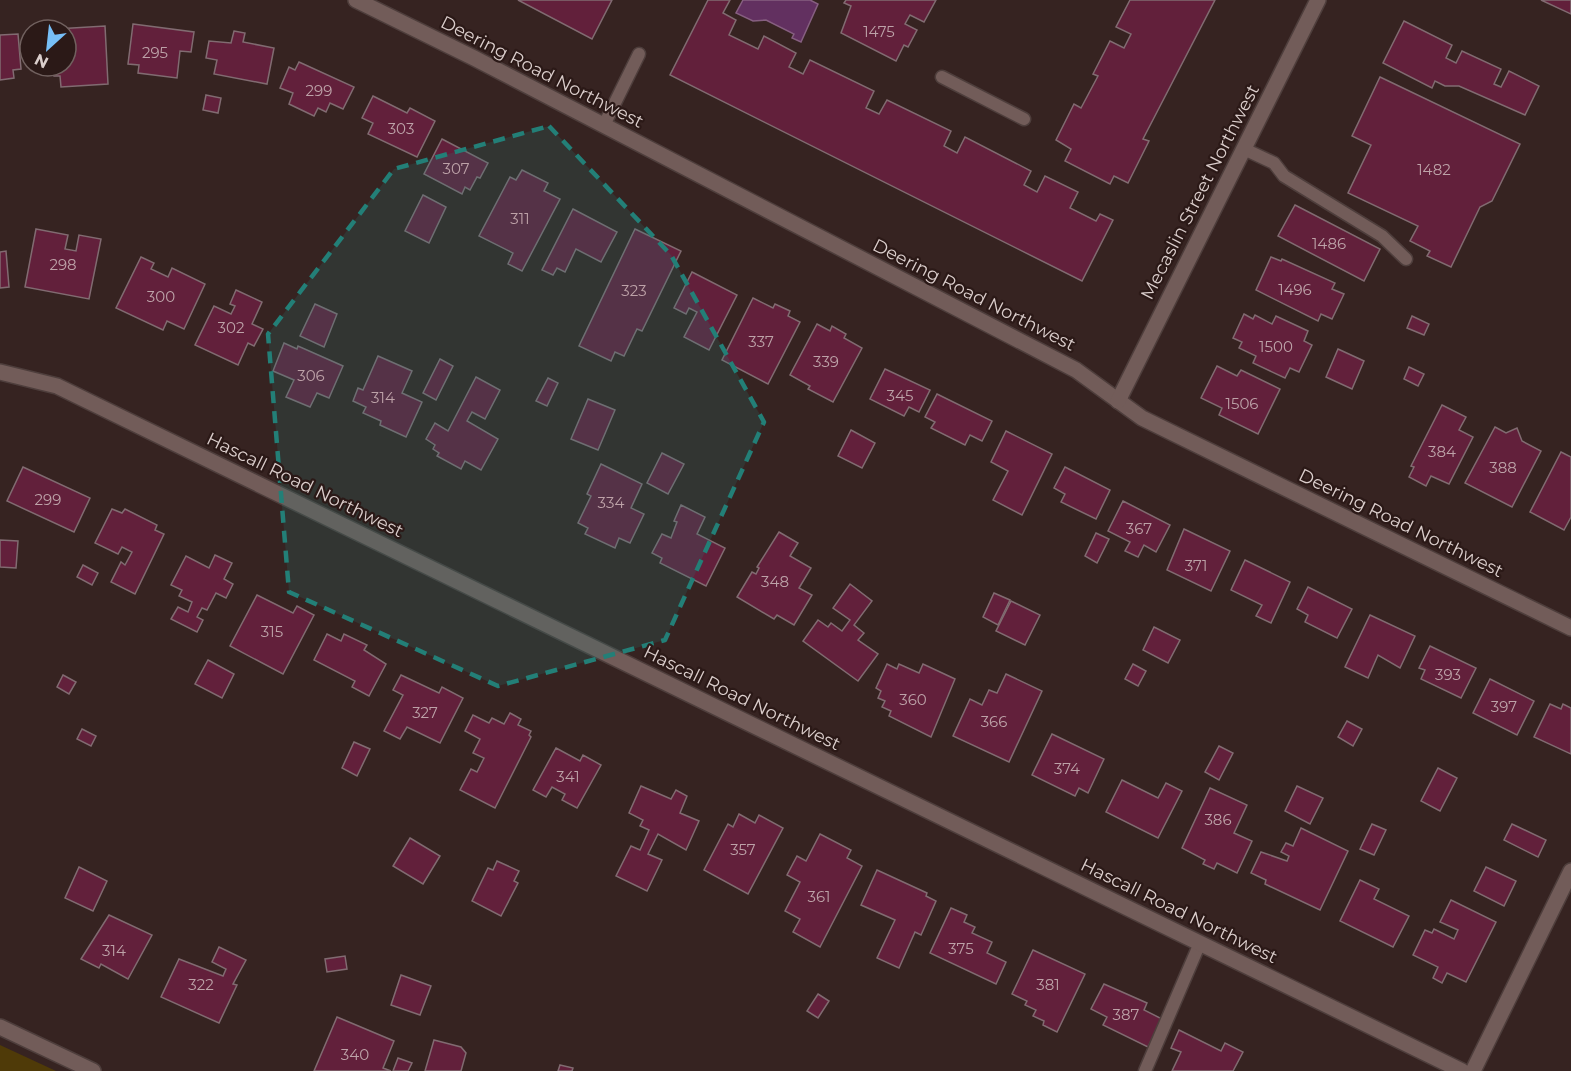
<svg xmlns="http://www.w3.org/2000/svg" width="1571" height="1071" font-family="Montserrat,sans-serif">
<style>
.green{fill:#4f3a08}
.water{fill:#623060;stroke:#865f80;stroke-width:1.5}
.building{fill:#62203b;stroke:#816b71;stroke-width:1.5}
.lines{fill:none;stroke-linecap:round;stroke-linejoin:round}
.lane-casing{stroke:#4e3e3c;stroke-width:15}
.street-casing{stroke:#4e3e3c;stroke-width:18}
.lane{stroke:#725c59;stroke-width:12}
.street{stroke:#725c59;stroke-width:15}
.marked{fill:#237f77;fill-opacity:0.2;stroke:#237f77;stroke-width:4.5;stroke-dasharray:12 8;stroke-linejoin:round}
.labels{text-anchor:middle;dominant-baseline:central;stroke-width:4.5;stroke-linejoin:round;paint-order:stroke}
.number-label{font-size:15px;fill:#bda2a8}
.street-label{font-size:18px;fill:#dbcecc;stroke:#2b1917}
</style>
<rect width="100%" height="100%" fill="#362321"/>
<polygon class="green" points="0,1045 56,1071 0,1071"/>
<polygon class="water" points="743,0 810,0 818,4 801,42 792,38 794,34 766,20 753,21 736,13"/>
<g class="building">
<polygon points="518,0 612,0 592,39"/>
<polygon points="708,0 730,0 723,13 736,20 729,35 758,49 764,36 796,53 789,67 803,74 810,60 874,91 866,108 879,114 887,100 951,131 944,146 957,153 965,137 1031,171 1024,185 1037,192 1045,176 1078,192 1070,208 1096,221 1100,214 1113,220 1082,281 670,75"/>
<polygon points="846,0 936,0 924,22 910,15 905,24 917,30 908,47 904,45 896,61 841,33 851,6 844,3"/>
<polygon points="1130,0 1215,0 1143,139 1149,141 1128,183 1114,176 1110,184 1065,161 1071,149 1056,140 1074,104 1081,108 1098,76 1093,74 1110,41 1124,48 1131,34 1116,27"/>
<polygon points="1541,0 1571,0 1571,14"/>
<polygon points="1404,21 1452,45 1446,58 1456,63 1462,51 1501,69 1494,84 1501,87 1509,71 1539,86 1525,115 1459,86 1445,86 1435,81 1432,88 1383,63"/>
<polygon points="133,24 194,32 191,52 180,51 177,78 138,73 139,65 128,64"/>
<polygon points="105,26 108,84 61,87 60,76 54,76 53,66 66,66 66,30 39,30"/>
<polygon points="234,31 245,33 243,42 274,48 267,84 214,74 217,60 206,58 209,41 231,43"/>
<polygon points="18,34 21,69 13,70 14,78 0,80 0,35"/>
<polygon points="299,62 354,87 343,109 330,103 326,112 318,108 314,116 289,104 293,93 280,88 289,67 295,70"/>
<polygon points="1380,77 1520,144 1492,201 1480,207 1451,267 1427,256 1430,251 1410,241 1418,226 1348,193 1371,145 1352,136"/>
<polygon points="206,95 221,98 218,113 203,110"/>
<polygon points="373,96 407,113 410,108 435,121 417,157 368,134 373,123 362,118"/>
<polygon points="442,139 488,163 480,178 477,177 470,190 465,187 462,194 424,174"/>
<polygon points="522,170 548,183 544,191 560,199 522,271 508,264 513,253 479,236 510,177 516,180"/>
<polygon points="423,195 446,207 429,243 405,231"/>
<polygon points="1295,205 1380,249 1364,281 1278,236"/>
<polygon points="573,209 617,232 601,262 576,249 565,272 557,268 553,275 542,270"/>
<polygon points="36,229 68,235 65,249 76,251 79,235 101,239 89,299 25,287"/>
<polygon points="635,229 681,251 642,331 637,329 624,356 615,352 611,361 579,346"/>
<polygon points="6,251 9,287 0,288 0,252"/>
<polygon points="141,257 154,263 151,269 168,277 172,268 205,284 184,329 167,321 163,330 116,308"/>
<polygon points="1271,257 1281,261 1282,259 1335,283 1332,289 1344,294 1332,319 1321,314 1318,321 1256,290"/>
<polygon points="692,272 737,295 709,350 684,337 697,312 689,308 686,314 674,308"/>
<polygon points="236,290 262,302 252,324 263,329 254,346 248,343 238,365 195,345 214,306 231,314 235,306 230,304"/>
<polygon points="753,298 773,308 775,304 790,311 788,316 800,322 768,384 722,360"/>
<polygon points="315,304 337,314 324,347 300,336"/>
<polygon points="1244,314 1253,319 1255,315 1272,324 1276,316 1308,331 1304,341 1312,345 1299,372 1290,368 1285,378 1253,363 1256,356 1239,348 1242,342 1233,338"/>
<polygon points="1412,316 1429,324 1424,335 1407,328"/>
<polygon points="817,324 830,331 832,326 846,334 844,338 862,348 833,402 808,389 810,386 790,375"/>
<polygon points="284,343 297,349 298,346 343,366 329,398 317,393 310,407 286,397 294,380 273,371"/>
<polygon points="1338,349 1364,361 1352,389 1326,377"/>
<polygon points="378,356 412,371 402,393 422,402 406,437 380,425 381,421 363,413 366,407 353,401 358,388 363,390"/>
<polygon points="440,359 453,366 436,400 423,393"/>
<polygon points="1217,366 1237,376 1241,370 1280,389 1258,434 1219,415 1222,408 1201,398"/>
<polygon points="1409,367 1424,374 1418,386 1404,379"/>
<polygon points="885,369 930,390 919,412 909,407 904,416 870,399"/>
<polygon points="476,377 500,390 485,419 472,412 467,421 498,439 481,470 465,461 461,469 437,456 439,453 433,449 435,445 426,439 435,423 448,431"/>
<polygon points="548,378 558,383 547,406 536,401"/>
<polygon points="937,394 992,421 982,441 970,435 965,445 931,428 935,422 925,417"/>
<polygon points="588,399 615,410 598,450 571,439"/>
<polygon points="1442,405 1466,417 1459,430 1473,437 1449,484 1431,476 1426,486 1409,477 1414,467 1411,466"/>
<polygon points="1495,427 1506,433 1517,428 1522,441 1541,451 1512,507 1465,483"/>
<polygon points="851,430 875,443 862,468 838,456"/>
<polygon points="1006,431 1052,454 1022,515 993,500 1008,471 991,462"/>
<polygon points="1561,452 1571,457 1571,517 1564,530 1530,512"/>
<polygon points="662,453 684,464 668,494 647,483"/>
<polygon points="601,464 642,484 631,508 644,514 630,543 619,538 615,548 585,534 588,528 578,523 591,496 587,494"/>
<polygon points="23,467 90,498 74,532 7,501"/>
<polygon points="1065,467 1110,490 1096,519 1061,502 1065,494 1054,488"/>
<polygon points="1123,501 1170,525 1156,552 1144,545 1138,557 1125,551 1130,542 1108,531"/>
<polygon points="681,505 705,517 697,534 725,548 706,586 660,563 662,558 652,553 662,534 671,538 677,522 674,521"/>
<polygon points="112,509 122,513 125,509 157,525 155,530 164,534 135,594 111,582 121,562 125,565 132,552 122,547 118,554 95,543"/>
<polygon points="1184,529 1230,551 1211,591 1167,570"/>
<polygon points="779,532 798,543 790,556 811,568 799,588 812,595 794,625 777,615 774,619 737,597 752,572 756,574 759,568 757,567"/>
<polygon points="1096,533 1109,539 1097,563 1085,556"/>
<polygon points="0,540 18,541 16,568 0,567"/>
<polygon points="215,555 232,563 224,579 233,584 226,598 216,593 207,610 202,608 197,617 203,620 197,632 171,619 178,607 188,612 192,602 179,596 182,590 171,585 186,556 209,568"/>
<polygon points="1245,560 1290,582 1271,623 1256,616 1262,605 1231,590"/>
<polygon points="83,565 98,573 92,585 77,577"/>
<polygon points="850,584 872,601 854,625 864,633 858,640 878,654 858,681 803,641 818,620 828,627 831,623 842,631 850,620 833,608"/>
<polygon points="1308,587 1352,609 1337,638 1305,622 1308,615 1297,609"/>
<polygon points="994,593 1010,600 998,625 983,617"/>
<polygon points="257,595 293,613 297,606 314,615 283,674 230,646"/>
<polygon points="1011,601 1040,615 1025,645 996,631"/>
<polygon points="1370,615 1415,636 1400,668 1378,655 1368,678 1345,667"/>
<polygon points="1154,627 1180,640 1168,663 1143,650"/>
<polygon points="327,634 341,641 344,634 367,645 364,650 386,664 369,696 352,687 355,681 314,660"/>
<polygon points="1430,646 1476,668 1461,698 1421,679 1425,670 1419,668"/>
<polygon points="208,660 234,674 222,698 195,684"/>
<polygon points="887,664 897,669 899,664 919,673 923,664 955,679 931,737 889,716 891,711 882,707 885,701 878,698 881,691 876,688"/>
<polygon points="1133,664 1146,671 1138,686 1125,679"/>
<polygon points="1006,674 1042,691 1009,762 953,736 970,699 982,705 989,690 997,693"/>
<polygon points="63,675 76,682 69,694 57,687"/>
<polygon points="401,675 439,693 442,687 463,698 440,743 407,727 400,739 384,731 403,695 393,690"/>
<polygon points="1490,679 1534,701 1517,735 1473,713"/>
<polygon points="1550,704 1561,709 1563,704 1571,708 1571,754 1534,737"/>
<polygon points="510,713 521,719 518,725 531,731 529,735 531,737 495,808 460,790 471,769 477,772 484,758 473,753 480,739 465,731 473,715 489,723 492,718 504,724"/>
<polygon points="1347,721 1362,729 1353,746 1338,737"/>
<polygon points="82,729 96,736 91,746 77,739"/>
<polygon points="1052,734 1104,759 1088,793 1079,788 1075,796 1032,775"/>
<polygon points="354,742 370,749 357,776 342,768"/>
<polygon points="1219,746 1233,753 1219,780 1205,772"/>
<polygon points="556,748 580,761 583,755 601,765 577,808 562,800 565,794 552,787 546,797 533,790"/>
<polygon points="1438,768 1457,778 1440,811 1421,801"/>
<polygon points="1122,780 1158,798 1166,783 1182,791 1158,838 1106,812"/>
<polygon points="641,786 671,799 676,790 687,796 680,813 699,821 686,850 658,834 648,854 662,860 647,891 616,876 631,846 640,850 649,830 640,826 643,820 629,813"/>
<polygon points="1297,786 1323,798 1310,824 1285,811"/>
<polygon points="1210,788 1247,805 1234,833 1252,841 1237,873 1217,863 1214,869 1203,864 1205,860 1182,848"/>
<polygon points="739,814 755,823 759,815 783,828 748,894 704,870 728,824 733,827"/>
<polygon points="1372,824 1386,830 1374,855 1360,849"/>
<polygon points="1512,824 1546,840 1538,857 1504,840"/>
<polygon points="1301,828 1348,851 1320,910 1265,884 1266,880 1251,873 1261,852 1287,861 1289,856 1281,852 1286,843 1293,846"/>
<polygon points="820,834 851,850 847,858 862,866 820,947 793,932 800,919 785,911 800,882 787,875 797,856 806,861"/>
<polygon points="410,838 440,856 423,884 393,866"/>
<polygon points="497,861 519,871 514,881 518,883 501,916 472,901 488,868 493,870"/>
<polygon points="79,867 107,881 93,911 65,898"/>
<polygon points="1486,867 1516,881 1504,906 1474,891"/>
<polygon points="877,870 927,893 926,896 936,901 921,935 915,932 899,968 877,958 895,920 861,905"/>
<polygon points="1360,880 1379,889 1374,899 1409,916 1393,947 1340,921"/>
<polygon points="1451,900 1496,922 1466,982 1447,973 1442,983 1433,978 1438,967 1413,955 1425,930 1432,933 1434,929 1454,939 1458,930 1440,922"/>
<polygon points="951,908 967,915 964,922 975,927 972,933 992,942 987,953 1006,962 996,984 930,953"/>
<polygon points="109,915 152,935 128,979 101,964 99,968 81,959"/>
<polygon points="219,947 246,960 233,984 237,985 219,1023 161,997 179,959 223,976 226,969 212,962"/>
<polygon points="1033,950 1085,974 1057,1032 1043,1025 1044,1021 1033,1016 1036,1010 1025,1005 1027,1001 1012,994"/>
<polygon points="345,956 347,969 327,972 325,959"/>
<polygon points="401,975 431,986 420,1015 391,1005"/>
<polygon points="1104,984 1147,1003 1144,1010 1162,1019 1148,1047 1103,1025 1107,1017 1091,1009"/>
<polygon points="818,994 829,1001 818,1018 807,1011"/>
<polygon points="337,1017 394,1041 383,1068 391,1071 314,1071"/>
<polygon points="1179,1030 1221,1051 1225,1043 1243,1052 1233,1071 1172,1071 1181,1052 1171,1048"/>
<polygon points="434,1040 461,1047 466,1053 461,1071 425,1071"/>
<polygon points="398,1058 412,1063 408,1071 393,1071"/>
<polygon points="560,1065 573,1068 572,1071 558,1071"/>
</g>
<g class="lines">
<g class="lane-casing">
<g id="lane">
<polyline points="942,77 1024,119"/>
<polyline points="604,125 639,54"/>
<polyline points="1244,149 1274,163 1284,176 1382,236 1406,259"/>
<polyline points="1145,1071 1200,943"/>
</g>
</g>
<g class="street-casing">
<g id="street">
<polyline points="356,0 474,58 1076,370 1142,418 1571,628"/>
<polyline points="0,372 57,386 1462,1071"/>
<polyline points="1118,401 1318,0"/>
<polyline points="0,1027 93,1071"/>
<polyline points="1473,1071 1571,871"/>
</g>
</g>
<use href="#lane" class="lane"/>
<use href="#street" class="street"/>
</g>
<path class="marked" d="M549 126 671 255 764 422 665 640 498 686 289 592 268 334 394 169Z"/>
<g class="labels">
<g class="number-label">
<text x="879" y="31">1475</text>
<text x="155" y="52">295</text>
<text x="319" y="90">299</text>
<text x="401" y="128">303</text>
<text x="456" y="168">307</text>
<text x="1434" y="169">1482</text>
<text x="520" y="218">311</text>
<text x="1329" y="243">1486</text>
<text x="63" y="264">298</text>
<text x="1295" y="289">1496</text>
<text x="634" y="290">323</text>
<text x="161" y="296">300</text>
<text x="231" y="327">302</text>
<text x="761" y="341">337</text>
<text x="1276" y="346">1500</text>
<text x="826" y="361">339</text>
<text x="311" y="375">306</text>
<text x="900" y="395">345</text>
<text x="383" y="397">314</text>
<text x="1242" y="403">1506</text>
<text x="1442" y="451">384</text>
<text x="1503" y="467">388</text>
<text x="48" y="499">299</text>
<text x="611" y="502">334</text>
<text x="1139" y="528">367</text>
<text x="1196" y="565">371</text>
<text x="775" y="581">348</text>
<text x="272" y="631">315</text>
<text x="1448" y="674">393</text>
<text x="913" y="699">360</text>
<text x="1504" y="706">397</text>
<text x="425" y="712">327</text>
<text x="994" y="721">366</text>
<text x="1067" y="768">374</text>
<text x="568" y="776">341</text>
<text x="1218" y="819">386</text>
<text x="743" y="849">357</text>
<text x="819" y="896">361</text>
<text x="961" y="948">375</text>
<text x="114" y="950">314</text>
<text x="201" y="984">322</text>
<text x="1048" y="984">381</text>
<text x="1126" y="1014">387</text>
<text x="355" y="1054">340</text>
</g>
<g class="street-label">
<text transform="translate(542 72) rotate(27)">Deering Road Northwest</text>
<text transform="translate(1200 192) rotate(-63)">Mecaslin Street Northwest</text>
<text transform="translate(974 295) rotate(27)">Deering Road Northwest</text>
<text transform="translate(305 485) rotate(26)">Hascall Road Northwest</text>
<text transform="translate(1401 523) rotate(26)">Deering Road Northwest</text>
<text transform="translate(742 698) rotate(26)">Hascall Road Northwest</text>
<text transform="translate(1179 911) rotate(26)">Hascall Road Northwest</text>
</g>
</g>
<g transform="translate(48 48) rotate(207)"><circle r="28" fill="#2b1917" stroke="#71615f" stroke-width="1.5"/>
<path d="M0-4.5L10 22L0 15L-10 22Z" fill="#77bff7"/>
<text y="-9" font-size="16" font-weight="bold" text-anchor="middle" fill="#dbcecc">N</text>
</g>
</svg>
